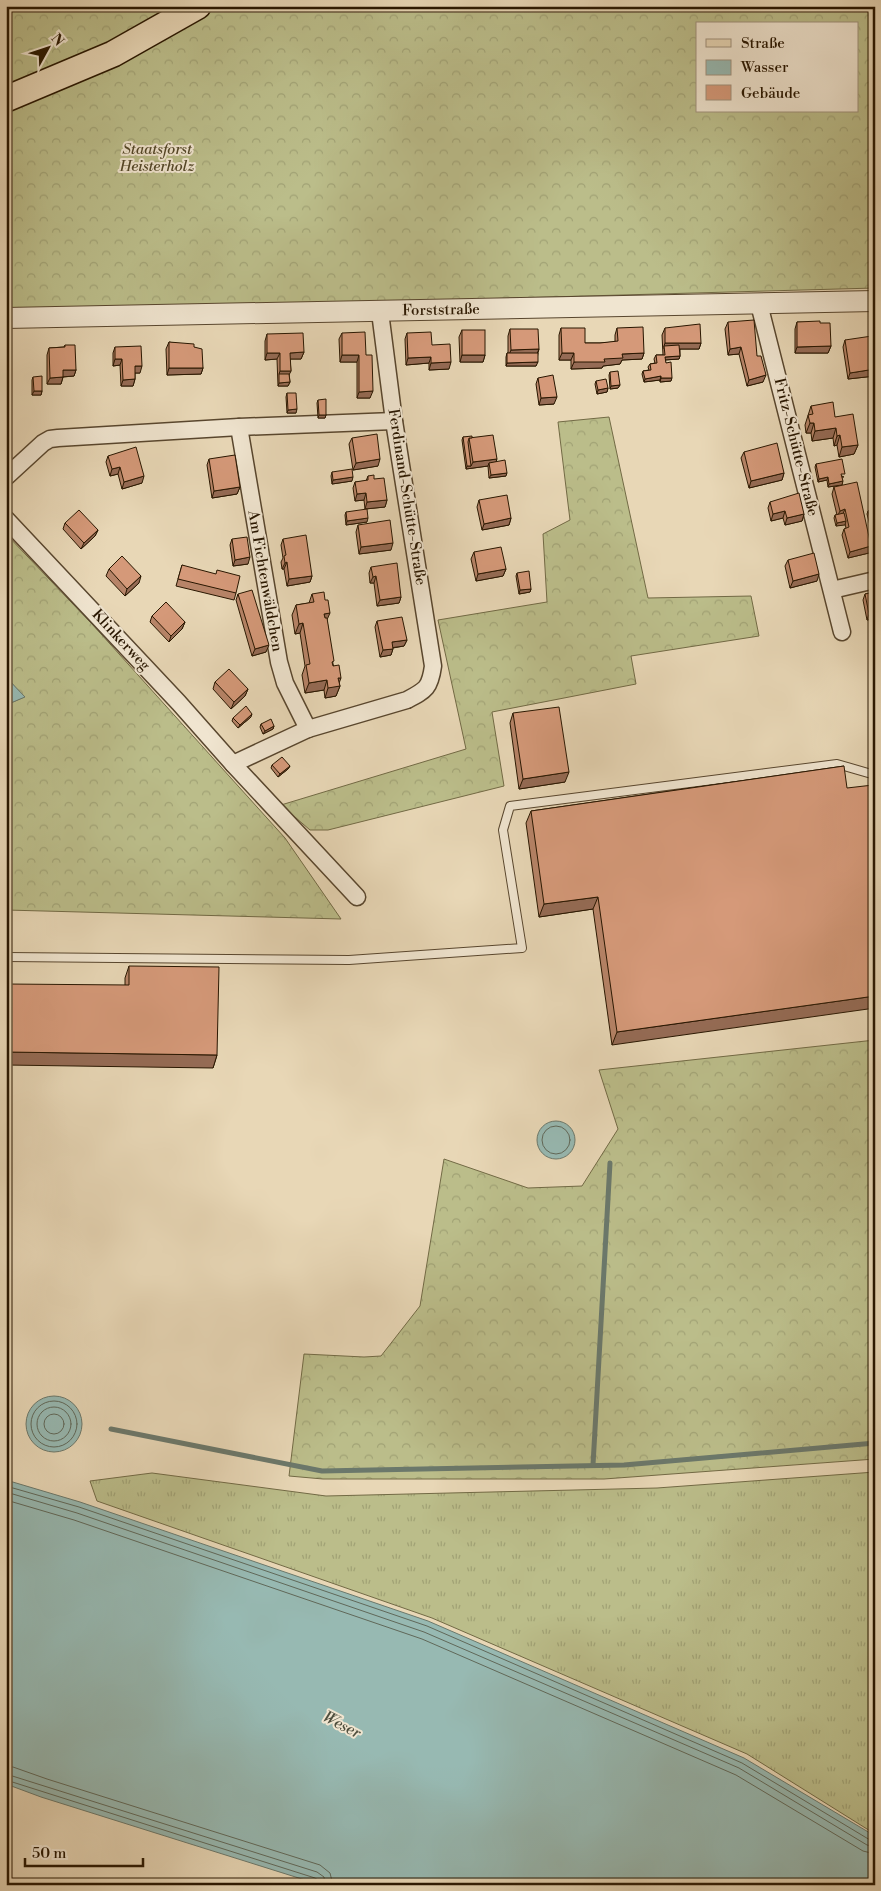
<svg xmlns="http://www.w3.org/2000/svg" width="881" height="1891" font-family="'Libre Bodoni',serif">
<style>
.grass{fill:url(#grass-tufts);stroke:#726a45}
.forest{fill:url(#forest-crowns);stroke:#726a45;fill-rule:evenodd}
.water{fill:#97b9b2;stroke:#6b786b}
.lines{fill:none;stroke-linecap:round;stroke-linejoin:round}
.shore{stroke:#606859;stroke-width:1}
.stream{stroke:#6b786b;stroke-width:5}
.service-casing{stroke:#58462e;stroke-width:10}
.minor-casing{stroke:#58462e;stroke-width:19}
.tertiary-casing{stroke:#58462e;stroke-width:22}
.primary-casing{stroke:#281600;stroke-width:28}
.service{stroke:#f0e5d0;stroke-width:8}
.minor{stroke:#f0e5d0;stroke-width:16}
.tertiary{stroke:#f0e5d0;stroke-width:20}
.primary{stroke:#e8d7b6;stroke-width:25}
.wall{fill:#b78468;stroke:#281600}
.shaded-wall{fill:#956b55;stroke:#281600}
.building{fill:#d59979;stroke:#281600}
.labels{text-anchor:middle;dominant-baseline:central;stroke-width:4;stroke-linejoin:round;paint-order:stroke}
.park-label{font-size:15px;font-style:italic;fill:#544829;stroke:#f0e5d0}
.street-label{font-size:15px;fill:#281600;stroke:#f0e5d0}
.water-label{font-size:16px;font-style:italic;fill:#4f4f3e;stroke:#f0e5d0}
</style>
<defs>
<pattern id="grass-tufts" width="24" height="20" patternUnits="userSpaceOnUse" patternTransform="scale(1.25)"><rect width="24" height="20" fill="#bbbd8a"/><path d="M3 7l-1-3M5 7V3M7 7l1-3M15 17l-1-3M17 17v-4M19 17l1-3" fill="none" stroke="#a1a275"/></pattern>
<pattern id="forest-crowns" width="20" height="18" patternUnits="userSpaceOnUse" patternTransform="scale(1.25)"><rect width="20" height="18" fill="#bbbd8a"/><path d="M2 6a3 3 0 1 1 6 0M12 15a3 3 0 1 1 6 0" fill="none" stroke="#a1a275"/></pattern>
</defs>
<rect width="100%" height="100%" fill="#e8d7b6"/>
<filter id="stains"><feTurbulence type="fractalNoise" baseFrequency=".004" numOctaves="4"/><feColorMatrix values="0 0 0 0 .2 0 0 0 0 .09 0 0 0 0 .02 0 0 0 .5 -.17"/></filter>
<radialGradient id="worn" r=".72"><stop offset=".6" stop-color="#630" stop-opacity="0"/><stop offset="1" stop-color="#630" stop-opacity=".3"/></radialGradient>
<polygon class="grass" points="875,1472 875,1834 747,1754 432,1618 97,1501 90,1481 152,1473 326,1496 657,1488"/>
<g class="forest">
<path d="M6 6H875V288L6 312ZM697 24H857V111H697Z"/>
<polygon points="609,417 648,598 751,596 759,636 631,656 636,684 492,712 504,786 328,830 310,830 281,805 466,749 438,620 547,602 543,534 570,520 558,422"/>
<polygon points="6,534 92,624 285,838 341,919 6,910 6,705 24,697 6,677"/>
<polygon points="875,1040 875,1459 604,1479 323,1479 289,1476 304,1354 364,1357 381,1356 420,1306 444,1159 528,1188 582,1186 618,1129 599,1070"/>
</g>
<g class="water">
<polygon points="6,677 25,697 6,705"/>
<circle cx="556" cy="1140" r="19"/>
<circle cx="54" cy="1424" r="28"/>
<polygon points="6,1480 80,1502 428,1621 744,1758 875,1836 875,1885 321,1885 41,1797 6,1784"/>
</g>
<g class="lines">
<g class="shore">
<circle cx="556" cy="1140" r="14"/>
<circle cx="54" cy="1424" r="23"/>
<circle cx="54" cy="1424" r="17"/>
<circle cx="54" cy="1424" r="10"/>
<polyline points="6,1486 79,1507 427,1626 742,1763 870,1840 875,1840"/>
<polyline points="6,1492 77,1513 424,1632 739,1768 867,1845 875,1847"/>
<polyline points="6,1500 74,1520 422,1639 736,1775 863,1851 875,1854"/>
<polyline points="6,1766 13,1767 47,1779 320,1865 330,1873 333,1885"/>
<polyline points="6,1774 317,1872 324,1877 325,1885"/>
<polyline points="6,1780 315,1878 318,1880 319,1885"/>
</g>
<g class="stream">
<polyline points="111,1429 322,1471 624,1465 875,1443"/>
<polyline points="593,1465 610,1163"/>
</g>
<g class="service-casing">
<polyline id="service" points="6,957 349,960 522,948 503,830 510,806 837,764 875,775"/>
</g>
<g class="minor-casing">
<g id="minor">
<polyline points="759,304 842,632"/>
<polyline points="239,427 279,662 285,683 308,729"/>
<polyline points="6,477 43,443 50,439 58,438 239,427 394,421"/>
<path d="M6 519 179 703 233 764 308 729 407 700C426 690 430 688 433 666L394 421 380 312"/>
<polyline points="832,590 875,580"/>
<polyline points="233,764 357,897"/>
</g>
</g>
<g class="tertiary-casing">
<polyline id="tertiary" points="6,318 875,301"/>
</g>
<g class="primary-casing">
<polyline id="primary" points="6,99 113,54 198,6"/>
</g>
<use href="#service" class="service"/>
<use href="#minor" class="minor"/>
<use href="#tertiary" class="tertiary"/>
<use href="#primary" class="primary"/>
</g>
<g class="wall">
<polygon points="728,322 757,356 763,382 747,386 739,354 728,355 725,329"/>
<polygon points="797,322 820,323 831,346 828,353 795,353 795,329"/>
<polygon points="561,328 585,343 600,343 615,342 615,335 617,328 644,353 642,359 622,360 620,364 603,366 602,368 571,369 571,360 559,360 559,335"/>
<polygon points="665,328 701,343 699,349 680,349 680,356 679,359 665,360 671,381 660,382 660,380 644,382 642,374 643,371 649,370 648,367 650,364 655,363 654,359 656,355 663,355 662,335"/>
<polygon points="510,329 539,349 538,353 536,366 506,366 506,357 507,353 508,353 508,336"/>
<polygon points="462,330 485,355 483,362 460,362 459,337"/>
<polygon points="342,333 366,355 370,398 357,398 357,362 340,362 339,339"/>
<polygon points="407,333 432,345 449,369 429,370 429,363 406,365 405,339"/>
<polygon points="267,334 304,352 301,359 290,359 291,371 289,374 290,382 288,386 278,386 277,359 265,360 265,341"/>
<polygon points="845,340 875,351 875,376 848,379 843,347"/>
<polygon points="169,342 194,347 203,368 201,374 167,375 166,349"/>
<polygon points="65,345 76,370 74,376 63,377 61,384 47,384 47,355 49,348 64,347"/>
<polygon points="115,347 140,373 135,373 135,379 133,386 121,386 120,365 113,366 113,353"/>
<polygon points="610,372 620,385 618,388 610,389 609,375"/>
<polygon points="33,377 42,391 41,395 32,395 32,380"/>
<polygon points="538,378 554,404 539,405 536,384"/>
<polygon points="596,381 608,388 607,392 597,394 595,384"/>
<polygon points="287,393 296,413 287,413 286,397"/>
<polygon points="318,400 326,415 325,418 318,418 317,403"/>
<polygon points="811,406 835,417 858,445 854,454 839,457 837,445 834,446 833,438 812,441 811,433 806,433 805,425"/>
<polygon points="463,437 472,438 496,462 506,476 489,478 488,466 466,469 462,440"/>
<polygon points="352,438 378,466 353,470 349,444"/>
<polygon points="744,452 784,473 782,480 749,488 741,458"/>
<polygon points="108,456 142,483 122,489 118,474 110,476 106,462"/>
<polygon points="209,459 240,487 237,494 212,498 207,465"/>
<polygon points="816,464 844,477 842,477 842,485 828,487 827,480 818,482 815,467"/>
<polygon points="332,472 352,481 332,484 331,476"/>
<polygon points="368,476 374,479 387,500 385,507 365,509 364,500 355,501 353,488 355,482 366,481"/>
<polygon points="834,487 869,553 848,558 842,535 844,529 846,528 845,524 836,526 834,518 835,515 837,515 832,494"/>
<polygon points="479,500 511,518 509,525 482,530 477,507"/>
<polygon points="770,502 804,514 802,521 785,525 783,518 771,521 768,508"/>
<polygon points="875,509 875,532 872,533 867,514 868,511"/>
<polygon points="346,512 367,522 346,525 345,515"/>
<polygon points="65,523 98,530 95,536 81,549 63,529"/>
<polygon points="358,525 391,550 359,554 356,532"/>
<polygon points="232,539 248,564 233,566 230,545"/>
<polygon points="283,539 312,576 310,582 287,586 284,569 282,569 281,562 283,558 281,545"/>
<polygon points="474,552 506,569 503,576 476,581 471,559"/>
<polygon points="788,560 817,581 790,588 785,566"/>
<polygon points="182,565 236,593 234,600 176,586"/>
<polygon points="371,567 401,597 399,603 377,606 374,583 370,583 369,573"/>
<polygon points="109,569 139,583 125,596 106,576"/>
<polygon points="517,573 531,589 530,592 519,594 516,576"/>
<polygon points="875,592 875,631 872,619 867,620 863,600 865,594"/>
<polygon points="238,594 266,652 252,656 236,600"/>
<polygon points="312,594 327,620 333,664 340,686 336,696 325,698 324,690 305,693 302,675 305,666 300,633 295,634 292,615 296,605 309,603"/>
<polygon points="152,616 185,622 182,629 169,642 150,622"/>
<polygon points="377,621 407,640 404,646 393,648 391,655 380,657 375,627"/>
<polygon points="215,682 248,689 245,696 231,709 213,689"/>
<polygon points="513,713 565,782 519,789 510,723"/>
<polygon points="251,717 238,728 232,721 233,718"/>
<polygon points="261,724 274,726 273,729 263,734 260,727"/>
<polygon points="272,765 290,766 288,769 278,777 271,768"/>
<polygon points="844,766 612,1045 593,909 539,917 526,823 531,811"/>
<polygon points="129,966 217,1055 213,1068 125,985 125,978"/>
</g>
<g class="shaded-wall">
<polygon points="665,343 701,343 699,349 664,349 664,346"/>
<polygon points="831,346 828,353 795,353 797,347"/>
<polygon points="741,347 739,354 728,355 730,349"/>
<polygon points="539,349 536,356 508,357 511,350"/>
<polygon points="304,352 301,359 288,359 290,353"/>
<polygon points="267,353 280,353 277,359 265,360"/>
<polygon points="562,353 574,353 571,360 559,360"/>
<polygon points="644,353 642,359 622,360 620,364 603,366 602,368 571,369 574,362 622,354"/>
<polygon points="342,355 359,355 357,362 340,362"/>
<polygon points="462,355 485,355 483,362 460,362"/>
<polygon points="680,356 679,359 664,360 665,357"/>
<polygon points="431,357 429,363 406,365 408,358"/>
<polygon points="115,359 122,359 120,365 113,366"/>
<polygon points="451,362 449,369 429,370 431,363"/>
<polygon points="538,362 536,366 506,366 507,363"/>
<polygon points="135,366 142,366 140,373 133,373"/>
<polygon points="169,368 203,368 201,374 167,375"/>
<polygon points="875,369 875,376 848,379 850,373"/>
<polygon points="63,370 76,370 74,376 61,377"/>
<polygon points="280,371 291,371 288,377 279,374"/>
<polygon points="766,375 763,382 747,386 749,380"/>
<polygon points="661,376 660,380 644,382 645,379"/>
<polygon points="63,377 61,384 47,384 50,378"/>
<polygon points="661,378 672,378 671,381 660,382"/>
<polygon points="135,379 133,386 121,386 123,380"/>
<polygon points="290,382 288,386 278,386 279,383"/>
<polygon points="620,385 618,388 610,389 611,386"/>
<polygon points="608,388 607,392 597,394 598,390"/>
<polygon points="34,391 42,391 41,395 32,395"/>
<polygon points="373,391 370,398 357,398 359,392"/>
<polygon points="557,397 554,404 539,405 541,398"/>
<polygon points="297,409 296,413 287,413 288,410"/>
<polygon points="319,415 326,415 325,418 318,418"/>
<polygon points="810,423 814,423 811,433 806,433"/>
<polygon points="836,428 833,438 812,441 815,431"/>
<polygon points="840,435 837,445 834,446 837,436"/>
<polygon points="858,445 854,454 839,457 842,447"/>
<polygon points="380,459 378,466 353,470 356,463"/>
<polygon points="497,459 495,465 489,463 488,466 466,469 467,466 471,466 473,462"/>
<polygon points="120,467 118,474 110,476 112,469"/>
<polygon points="507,473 506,476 489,478 491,475"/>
<polygon points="784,473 782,480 749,488 751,481"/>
<polygon points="144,476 142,483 122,489 124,482"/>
<polygon points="353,477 352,481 332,484 333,480"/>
<polygon points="828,477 827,480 818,482 819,479"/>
<polygon points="843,481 842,485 828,487 829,484"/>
<polygon points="240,487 237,494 212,498 214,491"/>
<polygon points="366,493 364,500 355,501 357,494"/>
<polygon points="387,500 385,507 365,509 367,502"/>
<polygon points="845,509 842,516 837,517 840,511"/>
<polygon points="785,511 783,518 771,521 773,514"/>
<polygon points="804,514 802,521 785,525 787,518"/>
<polygon points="368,518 367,522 346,525 347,521"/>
<polygon points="511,518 509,525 482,530 484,524"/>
<polygon points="846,521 845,525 836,526 837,523"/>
<polygon points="98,530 95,536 81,549 84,543"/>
<polygon points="393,543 391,550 359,554 361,547"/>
<polygon points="871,546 869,553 848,558 850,552"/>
<polygon points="250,557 248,564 233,566 235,560"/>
<polygon points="287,562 284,569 282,569 285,563"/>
<polygon points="506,569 503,576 476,581 478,574"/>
<polygon points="819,574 817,581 790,588 793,581"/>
<polygon points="141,576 139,583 125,596 127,589"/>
<polygon points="312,576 310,582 287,586 289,579"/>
<polygon points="376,576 374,583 370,583 373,577"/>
<polygon points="531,589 530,592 519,594 520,590"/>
<polygon points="401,597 399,603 377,606 380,600"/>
<polygon points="330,613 326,622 324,614"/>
<polygon points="875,613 872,619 867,620 869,614"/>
<polygon points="185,622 182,629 169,642 171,636"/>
<polygon points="303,623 300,633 295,634 299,624"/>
<polygon points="407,640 404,646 390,648 392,642"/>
<polygon points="269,645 266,652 252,656 255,649"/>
<polygon points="393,649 391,655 380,657 383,650"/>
<polygon points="338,678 341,678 338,686 340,686 336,696 325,698 328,688"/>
<polygon points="327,680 324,690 305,693 309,683"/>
<polygon points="248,689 245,696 231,709 234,702"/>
<polygon points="252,714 251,717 238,728 240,725"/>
<polygon points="274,726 273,729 263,734 265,731"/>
<polygon points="290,766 288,769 278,777 280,774"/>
<polygon points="569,772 565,782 519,789 523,779"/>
<polygon points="598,897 593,909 539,917 544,904"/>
<polygon points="875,996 875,1008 612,1045 617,1032"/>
<polygon points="6,1052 217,1055 213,1068 6,1065"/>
</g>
<g class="building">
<polygon points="754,320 757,356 761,356 766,375 749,380 741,347 730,349 728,322"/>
<polygon points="820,321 820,323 830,323 831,346 797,347 797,322"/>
<polygon points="700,324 701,343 665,343 665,328"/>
<polygon points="643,327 644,353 622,354 623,358 604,359 605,362 574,362 574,353 562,353 561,328 585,328 585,343 600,343 618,341 617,328"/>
<polygon points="510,329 538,329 539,349 511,350"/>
<rect x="462" y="330" width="23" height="25"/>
<polygon points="365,332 366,355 372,355 373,391 359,392 359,355 342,355 342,333"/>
<polygon points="431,332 432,345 450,344 451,362 431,363 431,357 408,358 407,333"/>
<polygon points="303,333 304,352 290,353 291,371 280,371 280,353 267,353 267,334"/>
<polygon points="872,336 875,351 875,369 850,373 845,340"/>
<polygon points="169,342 194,344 194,347 202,349 203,368 169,368"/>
<polygon points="65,345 75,345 76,370 63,370 63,377 50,378 49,348 65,347"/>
<polygon points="679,345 680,356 665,357 666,363 671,362 672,378 661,378 661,376 645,379 643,371 651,370 650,364 657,363 656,355 665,355 664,346"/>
<polygon points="141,346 142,366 135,366 135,379 123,380 122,359 115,359 115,347"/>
<polygon points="507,353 538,353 538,362 507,363"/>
<polygon points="618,371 620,385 611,386 610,372"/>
<polygon points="279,374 289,374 290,382 279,383"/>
<polygon points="553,375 557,397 541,398 538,378"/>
<polygon points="42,376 42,391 34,391 33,377"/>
<polygon points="606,379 608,388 598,390 596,381"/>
<polygon points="287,393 296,393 297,409 288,410"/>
<polygon points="326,399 326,415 319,415 318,400"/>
<polygon points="833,402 835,417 853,414 858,445 842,447 840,435 837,436 836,428 815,431 814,423 810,423 808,415 813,414 811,406"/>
<polygon points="377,434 380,459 356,463 352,438"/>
<polygon points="493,435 497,459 473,462 469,438"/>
<polygon points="472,436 472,438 469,438 468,442 471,466 467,466 463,437"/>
<polygon points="777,443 784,473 751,481 744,452"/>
<polygon points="136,447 144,476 124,482 120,467 112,469 108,456"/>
<polygon points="235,455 240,487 214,491 209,459"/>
<polygon points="842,459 845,474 841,474 843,481 829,484 828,477 819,479 816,464"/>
<polygon points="505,460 507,473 491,475 489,463"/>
<polygon points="352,469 353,477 333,480 332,472"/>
<polygon points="374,475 374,479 384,478 387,500 367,502 366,493 357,494 355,482 368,480 368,476"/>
<polygon points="857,482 871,546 850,552 844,529 849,527 845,509 840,511 834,487"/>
<polygon points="799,493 804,514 787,518 785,511 773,514 770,502"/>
<polygon points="507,495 511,518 484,524 479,500"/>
<polygon points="367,509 368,518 347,521 346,512"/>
<polygon points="875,509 875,529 873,529 868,511"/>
<polygon points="79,510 98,530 84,543 65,523"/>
<polygon points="844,513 846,521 837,523 835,515"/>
<polygon points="390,520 393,543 361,547 358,525"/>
<polygon points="306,535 312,576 289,579 287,562 285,563 284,556 286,555 283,539"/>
<polygon points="247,537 250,557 235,560 232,539"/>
<polygon points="501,547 506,569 478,574 474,552"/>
<polygon points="814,553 819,574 793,581 788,560"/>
<polygon points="122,556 141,576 127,589 109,569"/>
<polygon points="397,563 401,597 380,600 376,576 373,577 371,567"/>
<polygon points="182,565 216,574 217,570 240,576 236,593 178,579"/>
<polygon points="529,571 531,589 520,590 517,573"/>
<polygon points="252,590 269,645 255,649 238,594"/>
<polygon points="324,592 325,600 328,600 330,613 324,614 325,618 327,618 334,661 332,662 333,666 339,665 341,678 338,678 340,686 328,688 327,680 309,683 306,665 310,664 303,623 299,624 296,605 314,602 312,594"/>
<polygon points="875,592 875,613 869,614 865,594"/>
<polygon points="166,602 185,622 171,636 152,616"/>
<polygon points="402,617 407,640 392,642 393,649 383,650 377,621"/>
<polygon points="229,669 248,689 234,702 215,682"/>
<polygon points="246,706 252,714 240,725 233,718"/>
<polygon points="559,707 569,772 523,779 513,713"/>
<polygon points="271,719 274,726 265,731 261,724"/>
<polygon points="282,757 290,766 280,774 272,765"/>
<polygon points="844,766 847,788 873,785 875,799 875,996 617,1032 598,897 544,904 531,811"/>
<polygon points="129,966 219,967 217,1055 6,1052 6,984 129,985"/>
</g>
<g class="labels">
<g class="park-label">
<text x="157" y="149">Staatsforst<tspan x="157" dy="17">Heisterholz</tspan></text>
</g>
<g class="street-label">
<text transform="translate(441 310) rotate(-1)">Forststraße</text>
<text transform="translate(796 447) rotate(76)">Fritz-Schütte-Straße</text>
<text transform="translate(407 497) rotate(81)">Ferdinand-Schütte-Straße</text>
<text transform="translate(265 581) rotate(80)">Am Fichtenwäldchen</text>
<text transform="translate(121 640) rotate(47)">Klinkerweg</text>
</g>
<g class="water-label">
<text transform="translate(342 1725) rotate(27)">Weser</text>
</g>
</g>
<rect width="881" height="1891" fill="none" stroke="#e8d7b6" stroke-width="25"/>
<rect x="8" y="8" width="866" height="1876" fill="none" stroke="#281600" stroke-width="2.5"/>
<rect x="12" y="12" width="856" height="1866" fill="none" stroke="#281600"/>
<rect x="696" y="22" width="162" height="90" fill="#f0e5d0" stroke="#a0927d"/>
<rect x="706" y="39" width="25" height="8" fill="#e8d7b6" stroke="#a0927d"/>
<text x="741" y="48" font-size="15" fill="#281600">Straße</text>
<rect x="706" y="60" width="25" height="15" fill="#97b9b2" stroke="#a0927d"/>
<text x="741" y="72" font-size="15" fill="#281600">Wasser</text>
<rect x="706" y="85" width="25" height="15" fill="#d59979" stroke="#a0927d"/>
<text x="741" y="98" font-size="15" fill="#281600">Gebäude</text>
<g transform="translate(48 48) rotate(50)" stroke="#f0e5d0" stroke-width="4" paint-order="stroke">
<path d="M0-4L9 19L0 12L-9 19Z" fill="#281600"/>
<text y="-8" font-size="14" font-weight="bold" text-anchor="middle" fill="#281600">N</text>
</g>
<path d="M25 1858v8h118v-8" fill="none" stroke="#281600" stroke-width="2.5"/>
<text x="32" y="1858" font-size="15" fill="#281600" stroke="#f0e5d0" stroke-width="4" paint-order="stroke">50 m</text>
<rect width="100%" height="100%" filter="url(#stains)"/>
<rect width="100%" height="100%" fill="url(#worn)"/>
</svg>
